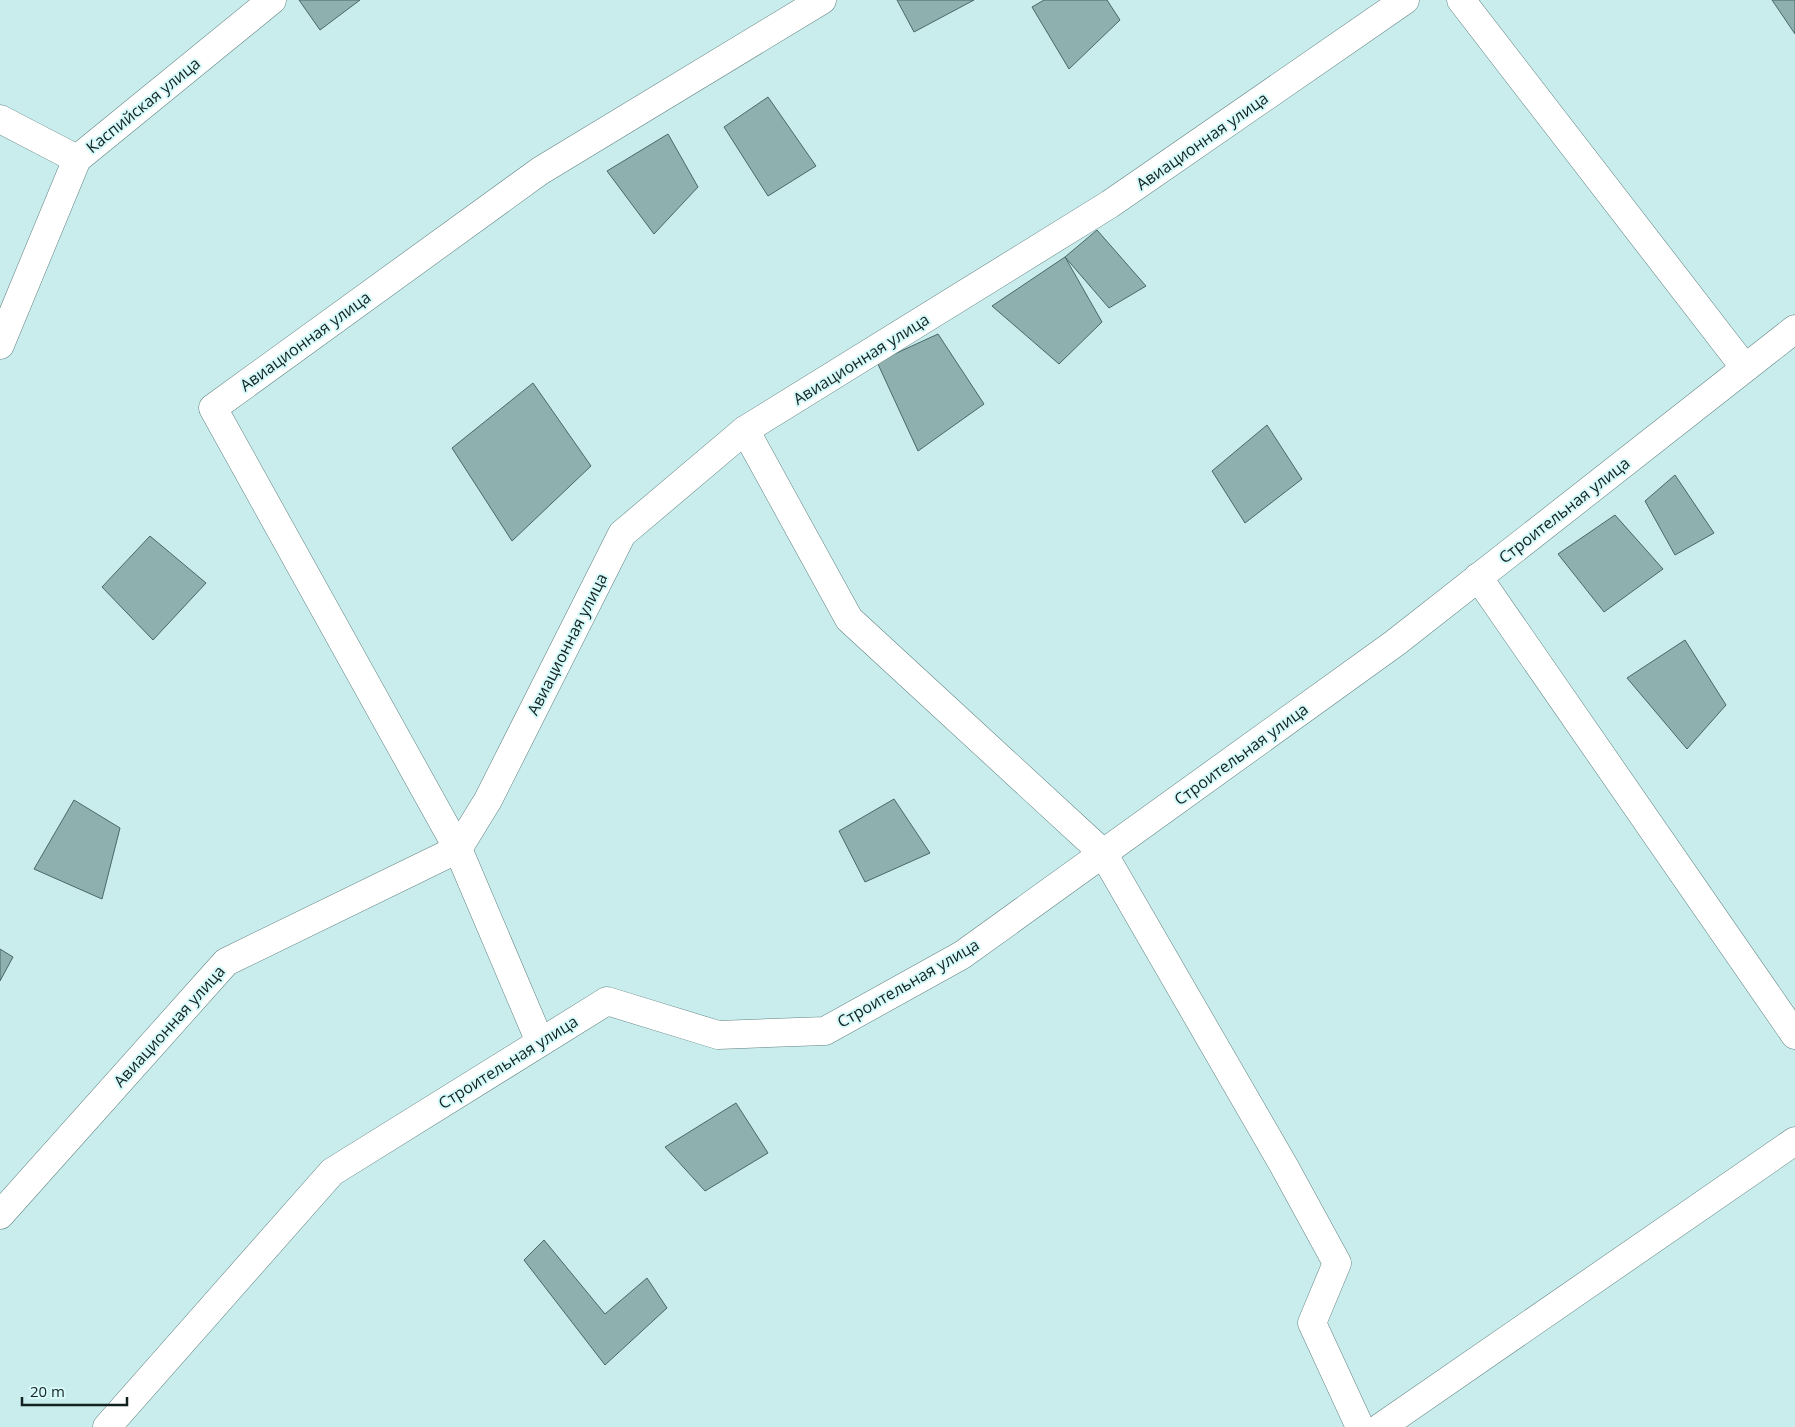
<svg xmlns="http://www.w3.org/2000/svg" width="1795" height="1427" font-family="'Open Sans',sans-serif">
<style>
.building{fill:#8eb0af;stroke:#496969}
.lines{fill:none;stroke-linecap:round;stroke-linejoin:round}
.street-casing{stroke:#618282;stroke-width:29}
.street{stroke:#fff;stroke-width:28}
.labels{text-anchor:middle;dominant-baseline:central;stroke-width:4;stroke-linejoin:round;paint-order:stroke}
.street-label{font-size:16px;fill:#142121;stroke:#d6fafa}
</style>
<rect width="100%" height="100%" fill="#c9edec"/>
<g class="building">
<polygon points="299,0 360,0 320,30"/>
<polygon points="897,0 974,0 914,32"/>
<polygon points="1044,0 1107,0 1120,20 1069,69 1032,7"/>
<polygon points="1772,0 1795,0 1795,34"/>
<polygon points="768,97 816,166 768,196 724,127"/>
<polygon points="668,134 698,187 654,234 607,171"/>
<polygon points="1097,230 1146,286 1109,308 1065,257"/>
<polygon points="1065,257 1102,322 1059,364 992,306"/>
<polygon points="938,334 984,404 918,451 877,362"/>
<polygon points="533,383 591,466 512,541 452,448"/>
<polygon points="1267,425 1302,479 1245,523 1212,471"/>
<polygon points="1675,475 1714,533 1675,555 1645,501"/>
<polygon points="1615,515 1663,569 1604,612 1558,554"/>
<polygon points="150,536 206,583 153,640 102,587"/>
<polygon points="1685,640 1726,705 1687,749 1627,678"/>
<polygon points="894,799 930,853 865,882 839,831"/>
<polygon points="74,800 120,828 102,899 34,869"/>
<polygon points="0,949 13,957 0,981"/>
<polygon points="736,1103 768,1153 705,1191 665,1147"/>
<polygon points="544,1240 605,1314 647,1278 667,1308 605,1365 524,1260"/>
</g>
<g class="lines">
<g class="street-casing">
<g id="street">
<polyline points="1461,0 1745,368"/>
<polyline points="0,119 77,159"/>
<polyline points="0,345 77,159 272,0"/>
<polyline points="745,430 849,619 1103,853 1284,1166 1337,1263 1312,1323 1360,1427"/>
<polyline points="1478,577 1795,1035"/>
<polyline points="540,1042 458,849 488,800 622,534 745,430 1110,204 1405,0"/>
<polyline points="0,1215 226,962 458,849 213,408 540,171 822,0"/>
<polyline points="107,1427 332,1172 607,1001 718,1035 825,1031 962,955 1395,643 1795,329"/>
<polyline points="1381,1427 1795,1141"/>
</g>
</g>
<use href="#street" class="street"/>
</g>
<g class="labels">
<g class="street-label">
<text transform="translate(143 105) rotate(-39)">Каспийская улица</text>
<text transform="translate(1202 141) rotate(-35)">Авиационная улица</text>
<text transform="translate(305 341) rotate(-36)">Авиационная улица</text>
<text transform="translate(861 359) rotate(-32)">Авиационная улица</text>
<text transform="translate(1564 510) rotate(-38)">Строительная улица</text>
<text transform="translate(567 644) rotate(-63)">Авиационная улица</text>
<text transform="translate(1241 754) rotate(-36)">Строительная улица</text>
<text transform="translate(908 983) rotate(-30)">Строительная улица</text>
<text transform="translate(169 1026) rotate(-48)">Авиационная улица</text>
<text transform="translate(508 1062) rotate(-32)">Строительная улица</text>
</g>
</g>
<path d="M22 1397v8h105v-8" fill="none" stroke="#142121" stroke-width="2.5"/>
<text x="30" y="1397" font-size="15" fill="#142121" stroke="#d6fafa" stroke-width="4" paint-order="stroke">20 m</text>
</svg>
